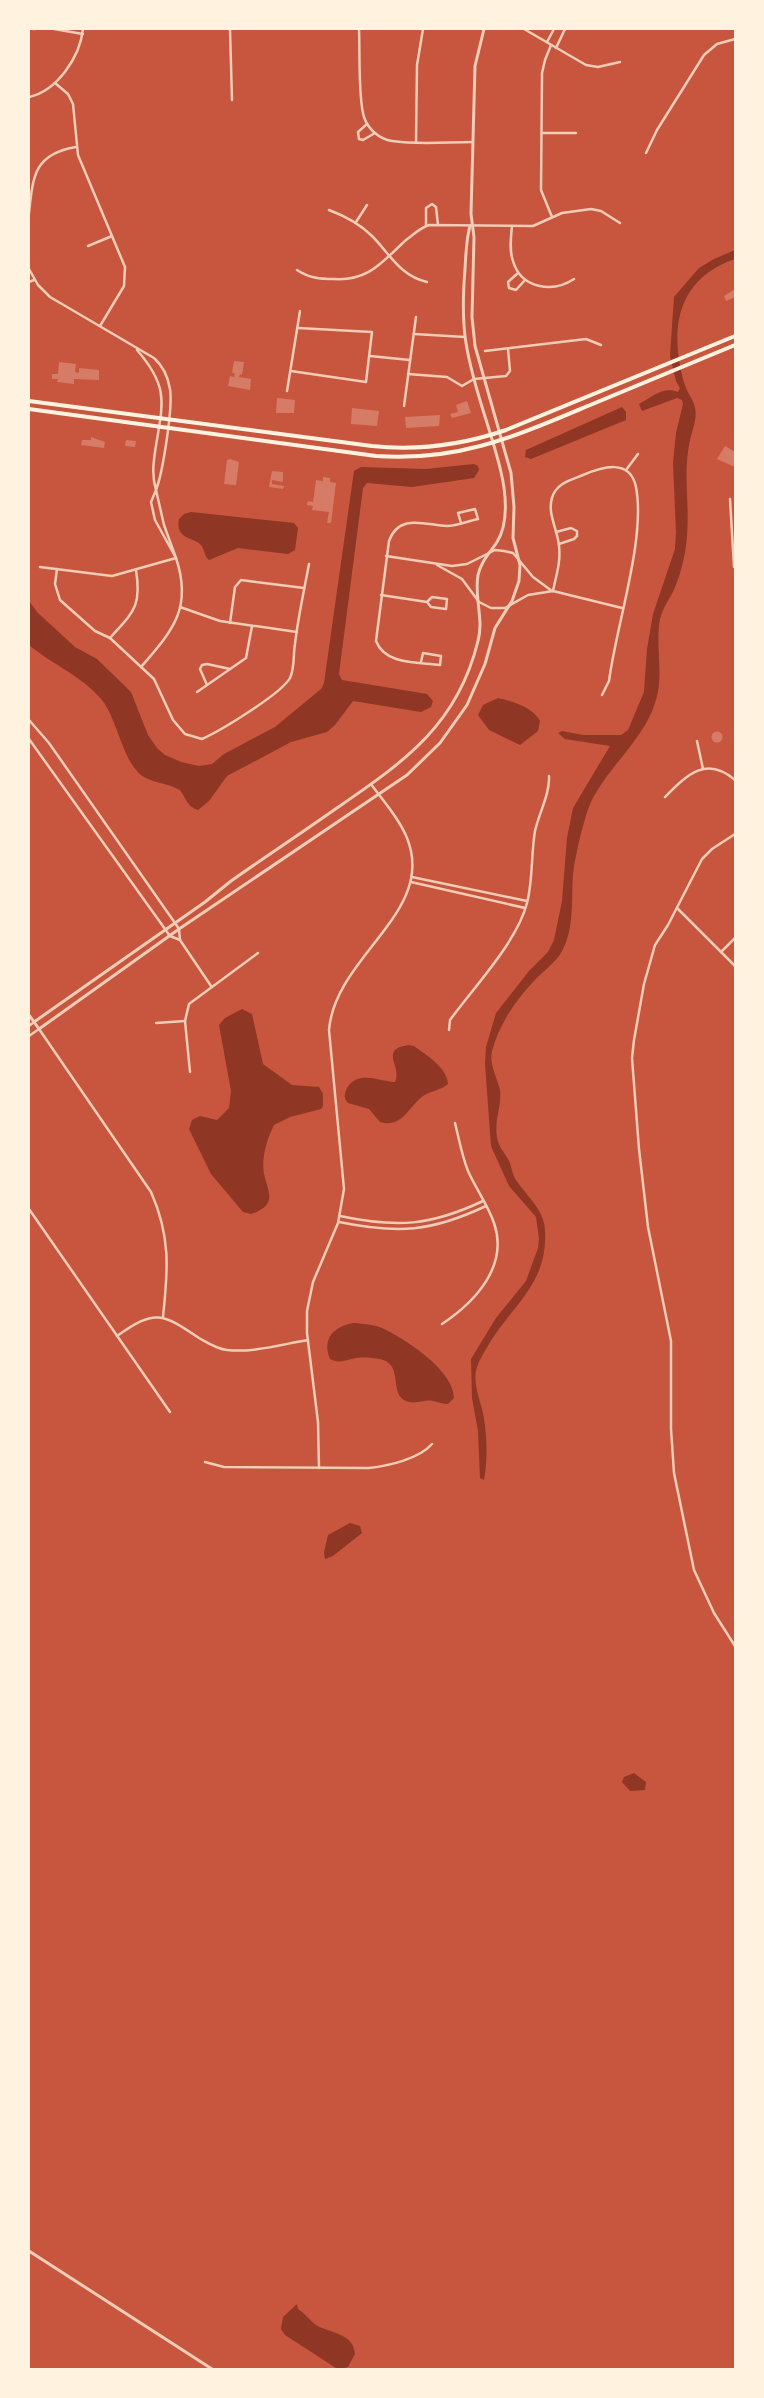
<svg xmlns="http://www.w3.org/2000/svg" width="764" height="2398" font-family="'Roboto Condensed',sans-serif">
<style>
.water{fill:#8f3625}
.building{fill:#d67c66}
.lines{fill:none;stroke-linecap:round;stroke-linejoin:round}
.minor{stroke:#f1ccb7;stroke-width:2.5}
.tertiary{stroke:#f1ccb7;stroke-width:3}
.primary{stroke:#fff3e0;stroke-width:4}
</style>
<rect width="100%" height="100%" fill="#c8553d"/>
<g class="water">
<path d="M735 250V259C679 278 669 326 683 379 689 402 701 401 693 429 681 468 690 497 687 536 686 551 682 569 677 582 673 595 663 606 660 619 655 646 664 674 656 700 645 739 609 765 591 802 584 817 575 857 573 874 571 900 575 929 561 953 554 964 542 972 533 982 515 1001 499 1025 492 1051 489 1065 497 1077 500 1090 502 1105 494 1121 497 1137 498 1146 505 1153 509 1161 512 1168 512 1174 516 1180 527 1196 545 1211 545 1231 548 1286 509 1307 486 1349 483 1354 479 1361 477 1367 472 1381 480 1399 483 1413 487 1434 488 1459 484 1480L480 1478 478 1431 472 1398 471 1359 496 1318 526 1281 538 1248 539 1239 536 1217 509 1186 491 1146 485 1064 486 1047 496 1013 529 971 548 952 554 940 562 901 567 838 573 808 610 746 565 739 558 733 562 731 583 735H621L628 730 644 692 647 649 653 614 675 549 676 532 673 463 676 433 683 404 682 400 677 398 642 411 639 404C652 397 664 386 678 392L680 388 676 381 670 356 674 297 699 268 714 259Z"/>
<polygon points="622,407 626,412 626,420 531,459 525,457 526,450"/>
<path d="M474 464 478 466 479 470 474 478 412 487 367 483 363 488 339 674 342 680 427 694 433 701 431 707 421 712 353 701 335 725 327 732 291 742 227 776 209 801 198 810C187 807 186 798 180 790 168 783 152 783 141 775 123 761 117 719 102 700 82 676 53 665 29 645V601L38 613 75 647 97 659 131 692 148 735 157 748 165 755 181 762 199 766 212 764 224 754 275 727 321 689 324 683 354 471 361 467 426 469Z"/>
<path d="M191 512 294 523 298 528 295 550 288 554 238 548 209 560C204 556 205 550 201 545 194 537 175 540 179 519L184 514Z"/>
<path d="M498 698C512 701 533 707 540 721L538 731 520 745 489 730 478 715 483 705Z"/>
<path d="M242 1009 252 1014 263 1064 292 1085 319 1087 323 1094V1106L321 1109 290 1117 274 1125C267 1139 261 1158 264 1174 269 1194 277 1205 251 1214L243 1212 211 1174 189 1129 192 1120 200 1116 217 1120 229 1108 231 1091 219 1025 225 1018Z"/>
<path d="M409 1045 414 1046C426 1055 447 1067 448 1084 441 1090 431 1091 423 1096 409 1106 402 1129 380 1122L369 1109 348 1103C344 1099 344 1094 347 1088 358 1070 378 1081 395 1082 403 1067 378 1049 409 1045Z"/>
<path d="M353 1323C363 1324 374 1324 384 1329 407 1340 454 1371 454 1398L448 1404C443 1404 439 1402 433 1401 424 1399 416 1405 406 1401 389 1394 403 1366 383 1360 376 1358 363 1357 356 1358 346 1360 339 1364 330 1359 322 1339 333 1327 353 1323Z"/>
<polygon points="350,1523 360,1526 362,1533 333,1556 325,1559 324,1552 328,1535"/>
<polygon points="634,1773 646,1782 645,1790 630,1791 622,1782 624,1777"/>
<path d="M297 2304 298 2309C306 2314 309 2320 316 2325 329 2333 354 2333 355 2354L348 2367 341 2369 336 2368 285 2335 281 2329 283 2317Z"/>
</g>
<g class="building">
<polygon points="735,289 735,297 726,301 724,296"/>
<polygon points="234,361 244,362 242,375 240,374 239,377 251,379 250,390 228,386 230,376 234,377 235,373 232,373"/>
<polygon points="59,362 76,364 75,372 79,373 79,368 99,370 99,380 74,379 74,384 57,382 58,379 52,379 52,374 58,374"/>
<polygon points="277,398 295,400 294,413 276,413"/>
<polygon points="467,401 471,413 452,418 450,414 458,412 456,405"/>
<polygon points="352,408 379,411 377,426 351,424"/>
<polygon points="440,415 439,426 406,428 405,417"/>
<polygon points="91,437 105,442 104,448 81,445 82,440 91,440"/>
<polygon points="126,440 136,441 135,447 125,446"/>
<polygon points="725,446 735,452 735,467 717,459"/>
<polygon points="230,459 239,462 236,485 224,484 227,460"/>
<polygon points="272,471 283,472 283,482 272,480 272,484 284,486 283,489 269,487"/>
<polygon points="323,477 330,478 330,482 336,483 331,523 327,523 329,512 312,510 313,506 307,505 308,501 313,502 316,480 323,481"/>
<circle cx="717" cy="737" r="5.5"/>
</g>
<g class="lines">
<g class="minor">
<polyline points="33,29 35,29"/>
<polyline points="54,29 83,34"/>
<polyline points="230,29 232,100"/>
<path d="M359 29C360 50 358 99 364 117 368 129 379 139 392 141 418 145 447 142 473 142"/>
<polyline points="524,29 586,65 598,67 620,62"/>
<polyline points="547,42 554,29"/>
<polyline points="551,45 545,60 542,73 541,190 552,217"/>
<polyline points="556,48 565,29"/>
<polyline points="55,83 68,94 73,104 78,155 125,267 124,286 100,326"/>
<path d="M29 97C57 91 80 57 83 29"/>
<polyline points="367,124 358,132 359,139 363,140 375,133"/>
<polyline points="542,133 576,133"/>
<polyline points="416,142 417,65 423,29"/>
<polyline points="646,153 657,130 704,55 717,44 735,39"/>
<path d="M329 210C345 216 359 223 372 236 390 254 400 276 427 282"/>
<path d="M29 213C33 176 34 154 76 147"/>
<polyline points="356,222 367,205"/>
<polyline points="426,226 426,208 432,204 436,207 438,225"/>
<path d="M512 226C511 237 509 250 513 261 521 289 553 293 574 279"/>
<polyline points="88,246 112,236"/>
<path d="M29 269 38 285 50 297 154 358C163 366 168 377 170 389 173 407 163 472 156 490 152 476 153 466 155 452 162 405 171 389 137 350"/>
<path d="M297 270C309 278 320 279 334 279 369 281 382 262 406 240 414 234 420 228 429 225L533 226 562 213 591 209 601 211 620 223"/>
<polyline points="518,273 508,282 509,288 516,290 525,280"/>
<polyline points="29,282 34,280"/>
<polyline points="414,334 465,337"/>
<polyline points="485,351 586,339 601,345"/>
<polyline points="370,356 410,360"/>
<polyline points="291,371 366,382 372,332 298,328"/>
<polyline points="408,374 447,377 462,386 474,379 506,376 510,371 508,349"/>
<polyline points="287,391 300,311"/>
<polyline points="404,406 416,317"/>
<polyline points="626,470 638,454"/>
<polygon points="156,490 164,525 176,558 155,520 151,502"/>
<polyline points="730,499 734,567"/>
<polyline points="556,532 571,528 577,531 577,536 574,539 559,544"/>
<polyline points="386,556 452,566 467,564 495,550 504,551 513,553 533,577 552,591"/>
<polyline points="437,565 462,579 479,602 491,608 505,608 528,595 553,591 622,608"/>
<path d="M40 567 112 576 176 558C193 609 172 631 141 667"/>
<path d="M57 569 55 584 60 600 95 631 110 638 154 679 173 720 185 734 202 739C220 731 281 694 290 678 295 667 293 655 295 644 298 617 304 591 309 564"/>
<path d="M553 591C556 576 561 562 559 546 558 531 547 513 552 498 556 483 571 480 583 475 602 467 630 458 636 487 646 539 616 626 609 681L602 695"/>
<polyline points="381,595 427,602 431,607 446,609 447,599 432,597 427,602"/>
<polyline points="180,607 220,621 297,632"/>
<polyline points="230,623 235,587 241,580 304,588"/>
<path d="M110 638C133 612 142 607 136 570"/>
<path d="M421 662 423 653 441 656 440 665C418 662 385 665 376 641L389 541C399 513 425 525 447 526 457 526 468 521 478 519L475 509 458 513 461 523"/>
<polyline points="207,685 200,669 202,665 207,664 230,669"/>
<polyline points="197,692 246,658 252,626"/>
<polyline points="29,720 49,743 175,923 179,929 180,940"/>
<polyline points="29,739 170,936 180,940 211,986"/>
<polyline points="697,741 703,769"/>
<path d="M665 797C687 775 706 755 735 780"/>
<polyline points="735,834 712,849 702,859 668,925 655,945 644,984 634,1040 632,1058 639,1149 648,1227 671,1341 671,1429 674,1473 694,1570 714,1613 735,1646"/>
<polyline points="412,877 527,901"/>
<polyline points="411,882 525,908"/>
<polyline points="677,908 735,966"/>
<polyline points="721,952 735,938"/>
<polyline points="156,1023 185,1021"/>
<polyline points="29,1026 34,1022"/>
<path d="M449 1030 450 1020C474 987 517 942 527 903 533 880 531 854 535 831 539 813 550 794 549 776"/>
<path d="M29 1036 39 1029 151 1192C171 1237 168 1270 163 1317"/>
<polyline points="190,1072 185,1021 189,1004 258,953"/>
<polyline points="29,1209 170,1412"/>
<path d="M340 1216C397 1228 430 1226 483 1201"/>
<path d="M339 1222C398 1234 431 1232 486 1206"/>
<path d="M442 1324C475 1302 509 1266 494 1223 488 1205 476 1189 468 1171 462 1156 459 1139 455 1123"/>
<path d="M117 1336C155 1309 162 1313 199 1338 208 1343 217 1349 227 1350 253 1353 283 1344 308 1340"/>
<path d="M205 1462 224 1467 369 1468C388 1466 419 1459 432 1444"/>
<path d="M319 1468 318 1422 307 1333V1311L313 1282 338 1223 344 1189 329 1030C335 956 437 912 407 838 399 818 383 801 371 784"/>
</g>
<g class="tertiary">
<polyline points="29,1015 39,1029 179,929 407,775 440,743 467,705 485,664 495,628 512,601 519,581 520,565 513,538 514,507 511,473 475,346 472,317 474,237 471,214 475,66 484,29"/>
<path d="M34 1022 205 902 231 881C265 857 300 834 334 810 402 763 457 727 478 641 484 619 474 598 478 575 481 561 490 553 497 542 509 523 506 493 501 472 491 429 473 388 466 343 462 319 463 294 465 269 466 254 466 240 470 226"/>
<polyline points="29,2251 212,2369"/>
</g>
<g class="primary">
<path d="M29 401 372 446C419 451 462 445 506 430L735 336"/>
<path d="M29 409 376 456C461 462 518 435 595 403 642 384 688 364 735 345"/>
</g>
</g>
<rect width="764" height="2398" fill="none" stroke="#fff3e0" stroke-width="60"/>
</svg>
